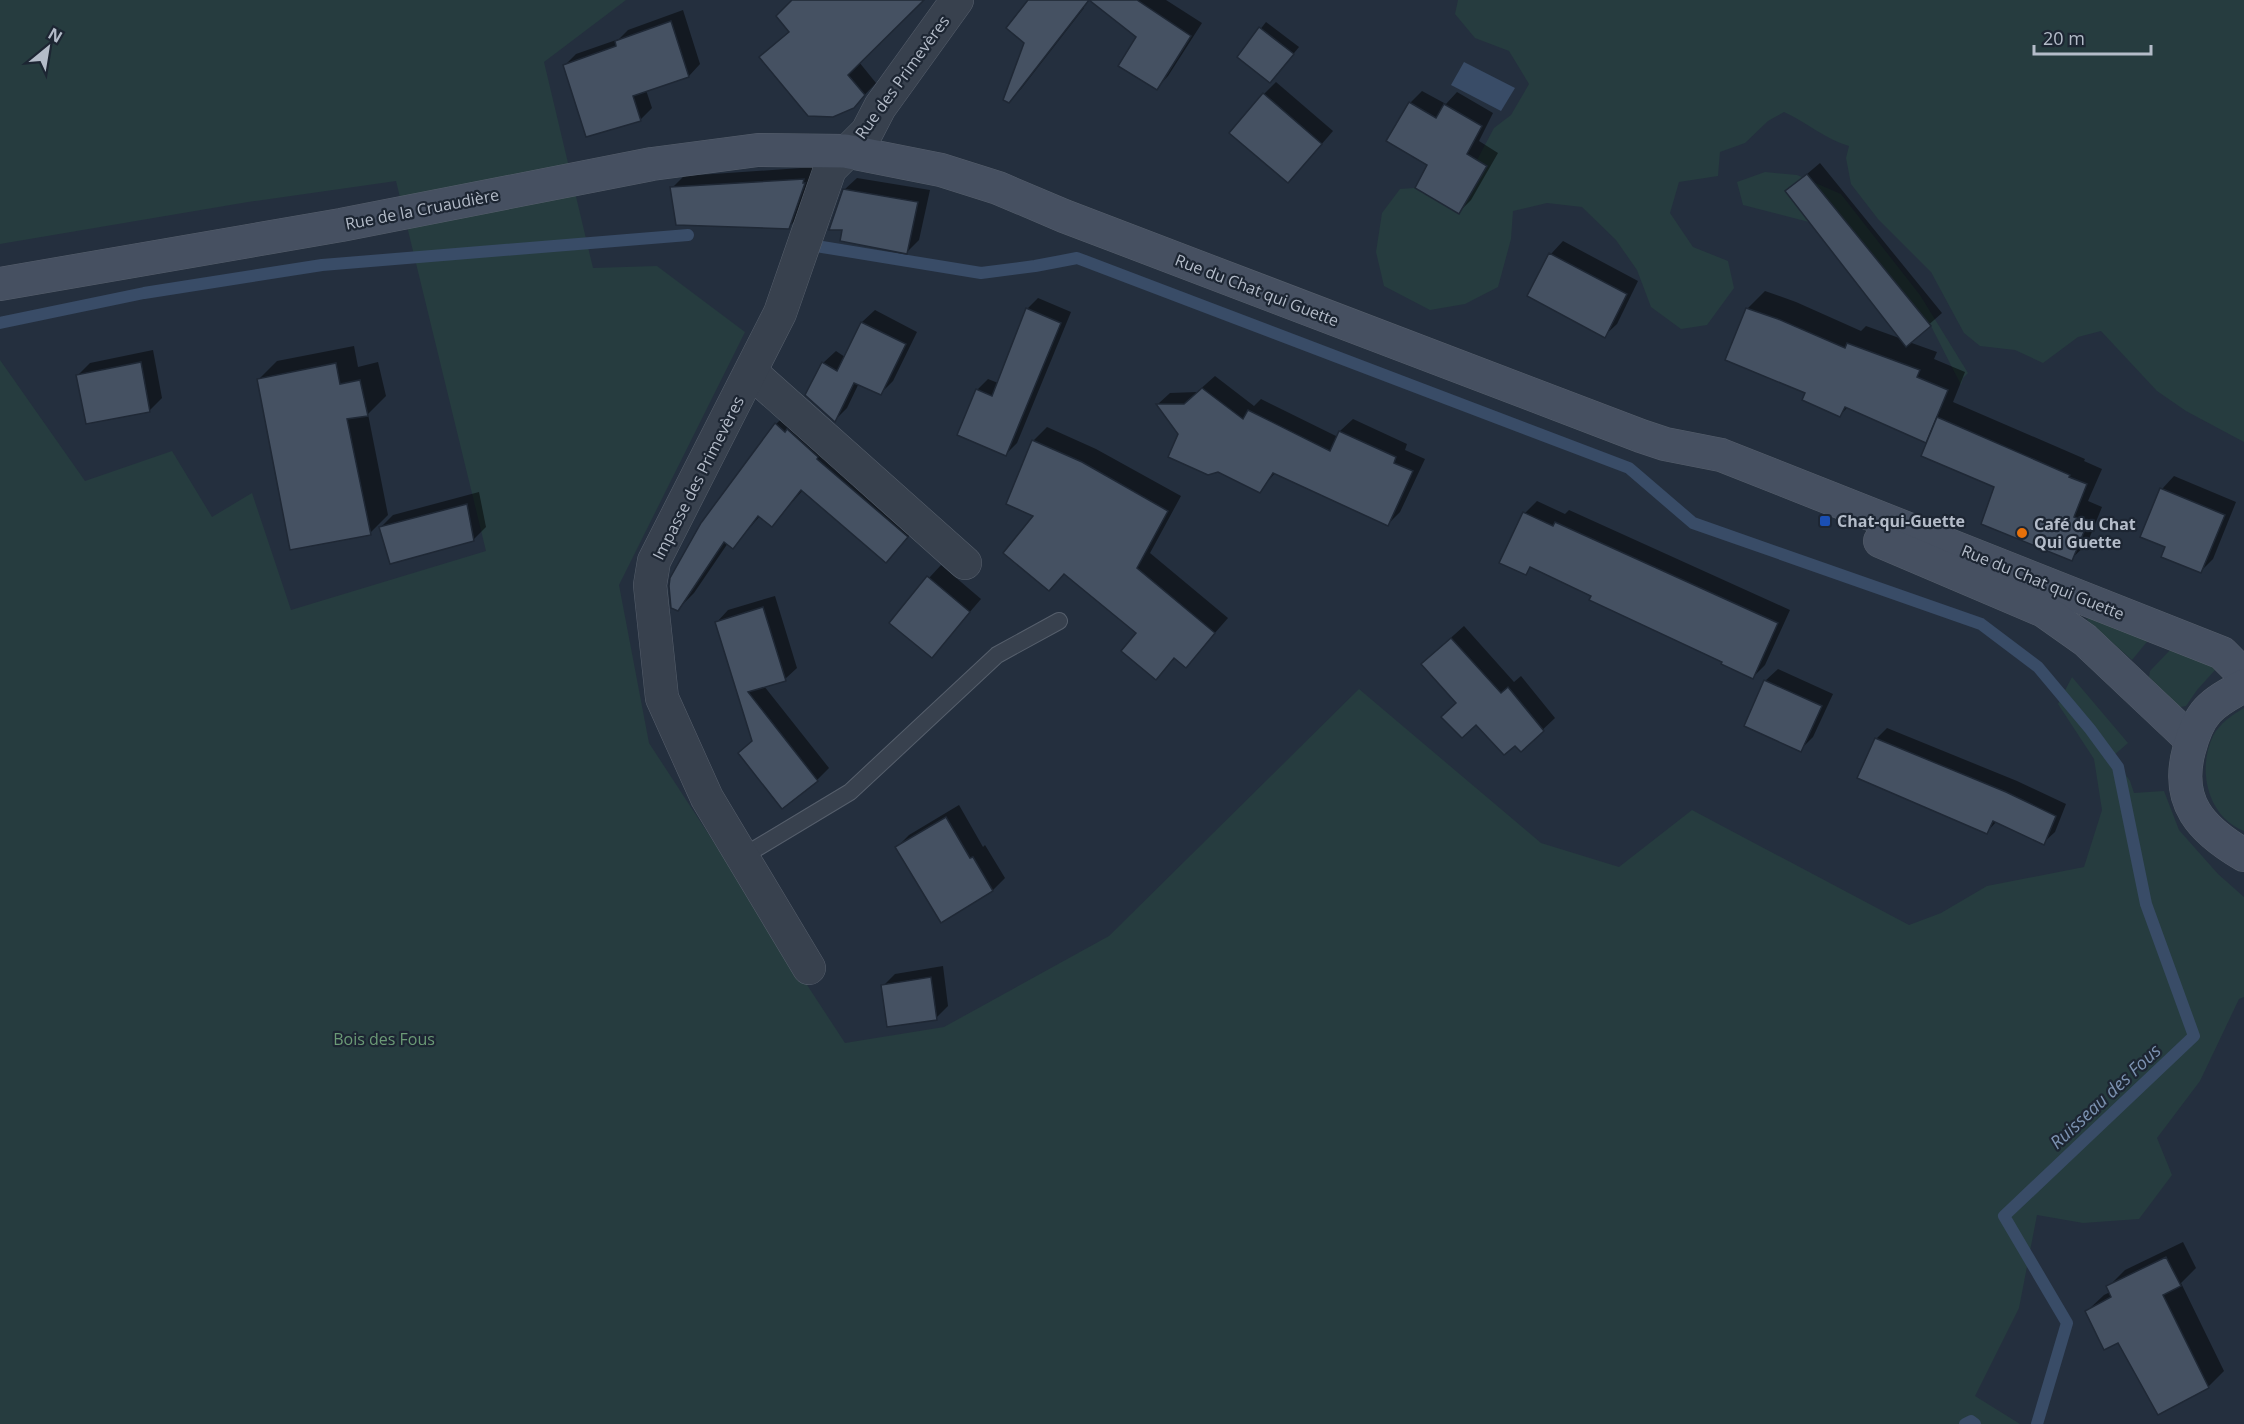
<svg xmlns="http://www.w3.org/2000/svg" width="2244" height="1424" font-family="'Open Sans',sans-serif">
<style>
.green{fill:#263c3f}
.water{fill:#394c67}
.shadow{fill:#0007}
.lines{fill:none;stroke-linecap:round;stroke-linejoin:round}
.stream{stroke:#394c67;stroke-width:12}
.building{fill:#455162;stroke:#1f2835;stroke-width:1.5}
.lane-casing{stroke:#565f6c;stroke-width:18}
.street-casing{stroke:#565f6c;stroke-width:34}
.secondary-casing{stroke:#565f6c;stroke-width:34}
.lane{stroke:#38414e;stroke-width:16}
.street{stroke:#38414e;stroke-width:33}
.secondary{stroke:#465061;stroke-width:33}
.transit-dot{fill:#1a4fb4;stroke:#1d2633;stroke-width:2}
.food-dot{fill:#e8710a;stroke:#1d2633;stroke-width:2}
.labels{text-anchor:middle;dominant-baseline:central;stroke-width:4.5;stroke-linejoin:round;paint-order:stroke}
.street-label{font-size:16px;fill:#b4bcc9;stroke:#1d2633}
.poi-label{font-size:16px;font-weight:bold;fill:#b4bcc9;stroke:#1d2633;text-anchor:start}
.park-label{font-size:16px;fill:#6b9a76;stroke:#1d2633}
.water-label{font-size:18px;font-style:italic;fill:#7c92b1;stroke:#1d2633}
</style>
<rect width="100%" height="100%" fill="#242f3e"/>
<g class="green">
<polygon points="0,0 626,0 544,62 593,268 657,266 745,332 619,585 649,743 845,1043 944,1027 1109,936 1359,689 1541,843 1619,867 1692,810 1909,925 1941,913 1987,886 2084,867 2102,810 2094,759 2058,704 2072,677 2128,743 2113,756 2130,781 2134,793 2164,791 2179,830 2218,874 2244,897 2244,997 2239,999 2200,1081 2157,1138 2172,1175 2139,1219 2083,1223 2037,1215 2019,1308 1975,1396 2020,1424 0,1424 0,360 85,481 172,451 212,517 252,493 291,610 486,551 396,181 248,202 0,244"/>
<path d="M1458 0H2244V442L2186 411 2157 391 2101 331 2078 337 2043 363 2015 350 1980 346 1964 333 1931 272 1878 219 1851 184 1846 158 1849 146C1825 139 1806 122 1784 112L1768 121 1745 143 1720 152 1718 176 1679 182 1670 213 1693 247 1728 261 1734 288 1707 325 1681 329 1651 307 1637 270 1616 240 1582 207 1547 203 1513 211 1511 239 1498 287 1465 304 1430 310 1384 286 1376 252 1382 213 1400 189 1455 185 1470 173 1494 128 1511 115 1529 84 1509 51 1475 38 1455 14Z"/>
<polygon points="1765,172 1797,175 1841,194 1920,295 1968,373 1963,378 1961,385 1931,326 1809,222 1743,205 1737,182"/>
<polygon points="2089,614 2150,638 2132,660 2087,620"/>
<polygon points="2173,647 2213,665 2215,670 2197,690 2186,706 2180,707 2149,677 2150,671"/>
<path d="M2244 708V831C2207 817 2197 769 2213 736 2220 723 2232 715 2244 708Z"/>
</g>
<polygon class="water" points="1464,62 1515,88 1501,111 1451,85"/>
<g class="shadow">
<polygon points="794,0 922,0 859,62 876,83 853,107 761,57 790,31"/>
<polygon points="1030,0 1074,0 1084,8 1021,89 1009,101 1026,42"/>
<polygon points="1091,0 1166,0 1202,23 1168,76 1157,88 1138,37"/>
<polygon points="683,10 700,64 689,76 646,90 652,108 641,119 587,136 565,65 576,54 619,39 628,30"/>
<polygon points="1266,22 1299,47 1276,75 1239,57"/>
<polygon points="1276,82 1333,131 1300,169 1264,94"/>
<polygon points="1422,91 1446,104 1457,92 1493,113 1479,141 1498,153 1471,200 1459,212 1429,165 1410,103"/>
<polygon points="1820,163 1942,313 1909,342 1937,352 1934,359 1965,372 1953,402 2085,459 2084,461 2102,469 2088,501 2102,507 2087,544 2071,559 1996,486 1931,436 1926,441 1848,407 1840,415 1807,392 1747,309 1765,291 1796,302 1861,331 1866,326 1902,339 1787,191"/>
<polygon points="815,167 801,214 789,227 672,188 684,176"/>
<polygon points="857,178 930,190 919,240 907,252 844,190"/>
<polygon points="1563,241 1638,281 1617,324 1604,336 1529,296 1551,254"/>
<polygon points="1038,298 1071,312 1017,443 1006,454 977,390 988,379 998,383 1027,309"/>
<polygon points="875,310 917,332 893,381 881,393 859,383 847,408 835,420 823,363 836,351 845,357 862,322"/>
<polygon points="354,346 358,367 378,362 386,396 368,414 388,515 370,533 259,379 277,361"/>
<polygon points="153,350 162,398 149,411 78,375 90,363"/>
<polygon points="1215,376 1254,406 1261,399 1338,437 1340,431 1353,419 1407,444 1405,450 1425,459 1400,512 1388,524 1276,472 1259,491 1180,434 1158,404 1170,393 1197,392"/>
<polygon points="793,408 924,520 886,561 803,490 772,525 760,516 733,547 728,543 694,593 677,610 776,424"/>
<polygon points="1047,427 1096,449 1181,496 1150,553 1228,618 1186,666 1176,657 1155,678 1138,633 1035,515 1033,441"/>
<polygon points="2174,476 2236,502 2213,559 2200,572 2167,546 2162,489"/>
<polygon points="479,492 486,527 473,540 381,527 393,515"/>
<polygon points="1537,501 1565,514 1569,510 1790,610 1765,665 1752,678 1724,661 1532,566 1525,573 1525,513"/>
<polygon points="941,565 981,599 932,656 929,578"/>
<polygon points="775,596 797,668 785,679 764,686 829,768 817,780 740,753 753,740 717,622 728,610"/>
<polygon points="1464,626 1514,682 1521,676 1555,718 1521,750 1457,703 1435,652"/>
<polygon points="1778,669 1833,694 1813,737 1800,750 1765,681"/>
<polygon points="1887,728 2017,781 2066,804 2055,832 2043,843 1997,821 1987,832 1876,739"/>
<polygon points="959,805 983,847 985,845 1005,878 993,890 941,921 897,847 909,835"/>
<polygon points="943,966 948,1006 936,1018 883,986 895,974"/>
<polygon points="2183,1242 2196,1268 2181,1283 2224,1371 2208,1387 2119,1341 2087,1311 2104,1295 2110,1292 2108,1287 2125,1270"/>
</g>
<g class="lines">
<g class="stream">
<polyline points="805,242 816,246 981,273 1035,266 1077,258 1629,468 1693,523 1981,624 2038,667 2090,729 2118,767 2146,904 2194,1036 2004,1216 2067,1323 2037,1424"/>
<polyline points="0,323 144,293 322,265 688,235"/>
<polyline points="1965,1424 1971,1421 1975,1424"/>
</g>
</g>
<g class="building">
<polygon points="792,0 924,0 848,75 865,95 854,108 833,117 808,116 759,57 789,32 776,16"/>
<polygon points="1028,0 1137,0 1191,36 1157,90 1118,66 1136,37 1089,0 1009,103 1003,100 1024,43 1006,28"/>
<polygon points="671,21 689,77 633,96 641,121 586,137 563,65 616,46 615,41"/>
<polygon points="1259,27 1294,54 1270,83 1237,57"/>
<polygon points="1263,93 1322,144 1288,183 1229,133"/>
<polygon points="1409,102 1436,118 1444,104 1482,126 1467,154 1487,166 1459,214 1415,188 1427,165 1386,141"/>
<polygon points="1807,174 1931,326 1906,347 1785,191"/>
<polygon points="804,179 803,183 805,183 789,229 676,225 670,187"/>
<polygon points="843,189 918,202 907,254 840,241 842,230 829,230"/>
<polygon points="1549,253 1627,294 1605,338 1527,296"/>
<polygon points="1026,308 1061,323 1006,456 957,435 976,389 992,396"/>
<polygon points="1746,308 1778,319 1845,348 1847,343 1920,370 1917,377 1948,390 1926,443 1845,407 1840,417 1802,400 1805,393 1725,360"/>
<polygon points="861,322 906,344 881,395 854,383 835,422 805,395 822,362 837,371"/>
<polygon points="141,362 150,412 86,424 76,375"/>
<polygon points="336,363 340,384 360,380 368,416 347,419 371,535 290,550 257,379"/>
<polygon points="1202,388 1243,419 1248,410 1330,451 1339,431 1396,457 1394,463 1413,471 1388,526 1273,473 1260,493 1218,472 1208,475 1168,457 1178,434 1156,404 1184,404"/>
<polygon points="1937,417 2070,475 2069,477 2087,484 2074,517 2088,522 2072,561 1981,524 1994,487 1921,456"/>
<polygon points="775,423 785,432 787,429 818,457 817,459 908,537 886,563 801,490 772,527 758,516 733,549 724,542 678,611 671,608 669,586 670,578 701,523"/>
<polygon points="1032,440 1082,462 1168,511 1137,568 1215,633 1186,668 1174,658 1156,680 1121,651 1136,633 1064,574 1049,591 1003,553 1033,516 1006,504"/>
<polygon points="2160,488 2225,515 2201,573 2161,557 2165,547 2140,537"/>
<polygon points="467,504 474,541 390,564 379,527"/>
<polygon points="1523,512 1553,526 1555,522 1778,623 1753,679 1721,664 1722,662 1589,600 1591,596 1530,567 1526,575 1499,563"/>
<polygon points="927,576 970,612 932,658 889,623"/>
<polygon points="763,607 786,681 748,692 818,781 782,809 738,753 752,741 715,622"/>
<polygon points="1451,638 1501,693 1508,687 1544,731 1521,752 1515,746 1504,755 1476,725 1462,738 1441,717 1456,703 1421,664"/>
<polygon points="1764,680 1822,706 1801,752 1744,726"/>
<polygon points="1875,738 2006,792 2056,816 2044,845 1993,821 1987,834 1857,778"/>
<polygon points="946,817 970,858 973,857 993,891 941,923 895,847"/>
<polygon points="931,977 937,1020 887,1027 881,985"/>
<polygon points="2166,1257 2181,1286 2163,1295 2209,1388 2158,1415 2118,1343 2104,1350 2085,1311 2111,1297 2106,1286"/>
</g>
<g class="lines">
<g class="lane-casing">
<polyline id="lane" points="742,857 850,792 997,655 1059,621"/>
</g>
<g class="street-casing">
<g id="street">
<polyline points="751,372 965,563"/>
<polyline points="809,968 707,798 662,698 650,585 654,561 780,313 830,169 867,132 880,107 957,0"/>
</g>
</g>
<g class="secondary-casing">
<g id="secondary">
<polyline points="0,284 341,225 652,164 758,150 845,151 941,170 998,188 1064,216 1641,436 1665,444 1721,455 2222,653 2244,675"/>
<polyline points="1880,541 2044,611 2085,640 2191,740"/>
<path d="M2244 686C2210 704 2199 712 2189 750 2175 802 2201 830 2244 855"/>
</g>
</g>
<use href="#lane" class="lane"/>
<use href="#street" class="street"/>
<use href="#secondary" class="secondary"/>
</g>
<rect class="transit-dot" x="1819" y="515" width="12" height="12" rx="3"/>
<circle class="food-dot" cx="2022" cy="533" r="6"/>
<g class="labels">
<g class="street-label">
<text transform="translate(902 77) rotate(-54)">Rue des Primevères</text>
<text transform="translate(422 209) rotate(-11)">Rue de la Cruaudière</text>
<text transform="translate(1257 290) rotate(21)">Rue du Chat qui Guette</text>
<text transform="translate(698 478) rotate(-63)">Impasse des Primevères</text>
<text transform="translate(2043 582) rotate(22)">Rue du Chat qui Guette</text>
</g>
<g class="poi-label">
<text x="1837" y="521">Chat-qui-Guette</text>
<text x="2034" y="524">Café du Chat<tspan x="2034" dy="18">Qui Guette</tspan></text>
</g>
<g class="park-label">
<text x="384" y="1039">Bois des Fous</text>
</g>
<g class="water-label">
<text transform="translate(2105 1096) rotate(-43)">Ruisseau des Fous</text>
</g>
</g>
<g transform="translate(48 48) rotate(30)" stroke="#1d2633" stroke-width="4.5" paint-order="stroke">
<path d="M0-4.5L10 22L0 15L-10 22Z" fill="#b4bcc9"/>
<text y="-9" font-size="16" font-weight="bold" text-anchor="middle" fill="#b4bcc9">N</text>
</g>
<path d="M2034 45v9h117v-9" fill="none" stroke="#b4bcc9" stroke-width="3"/>
<text x="2043" y="45" font-size="18" fill="#b4bcc9" stroke="#1d2633" stroke-width="4.5" paint-order="stroke">20 m</text>
</svg>
